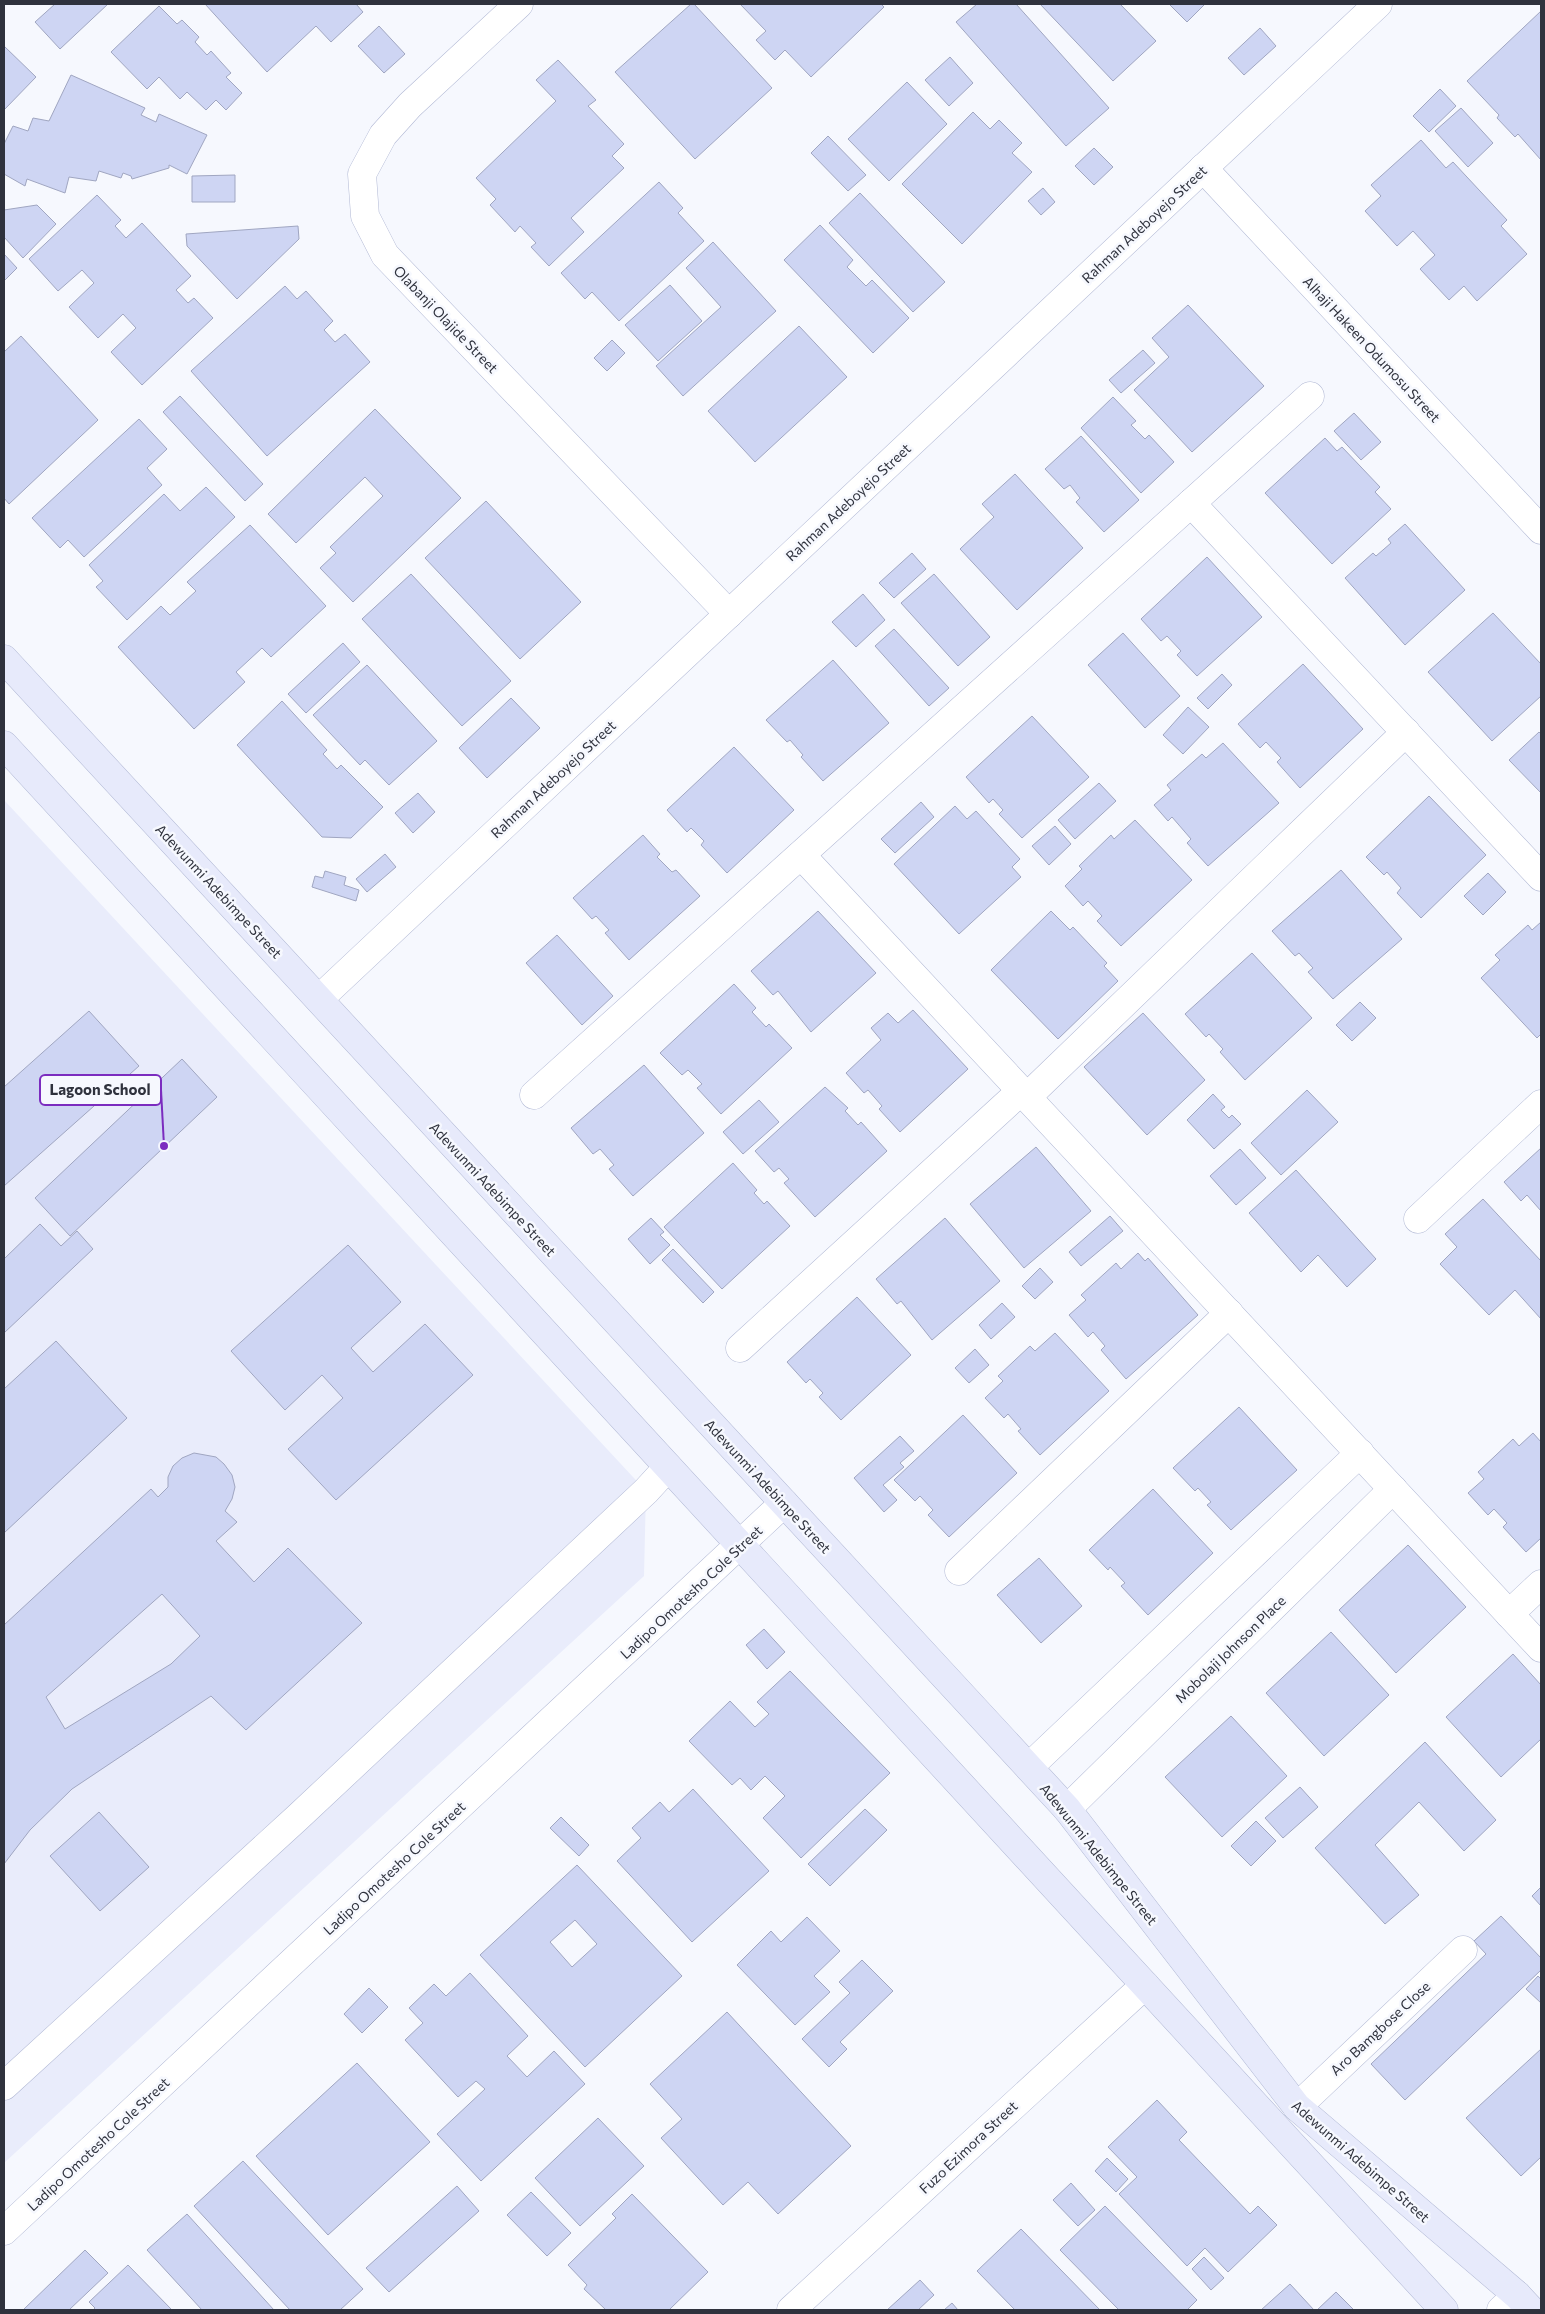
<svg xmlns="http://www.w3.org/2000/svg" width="1545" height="2314" font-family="Commissioner,sans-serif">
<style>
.built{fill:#e9ecfb}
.building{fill:#ced5f3;stroke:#a0a6c1;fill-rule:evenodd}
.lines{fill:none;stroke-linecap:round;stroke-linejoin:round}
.minor-casing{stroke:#b1b8d4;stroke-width:29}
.tertiary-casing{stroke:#b1b8d4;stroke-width:29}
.secondary-casing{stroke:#b1b8d4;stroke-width:29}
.minor{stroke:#fff;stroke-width:28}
.tertiary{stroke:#fff;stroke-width:28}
.secondary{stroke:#e7eafb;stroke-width:28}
.labels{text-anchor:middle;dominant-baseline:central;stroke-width:5;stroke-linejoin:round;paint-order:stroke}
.street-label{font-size:14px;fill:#2f323d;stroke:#f6f8fe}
.leader{fill:none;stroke:#7b2cbf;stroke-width:2}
.callout-dot{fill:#7b2cbf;stroke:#f6f8fe;stroke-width:2}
.callout{fill:#f6f8fe;stroke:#7b2cbf;stroke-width:2}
.callout-label{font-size:15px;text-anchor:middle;font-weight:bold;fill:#2f323d}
</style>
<rect width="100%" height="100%" fill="#f6f8fe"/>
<polygon class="built" points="4,800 646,1491 644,1576 4,2163"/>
<g class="building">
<polygon points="55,4 108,4 60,49 35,22"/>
<polygon points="205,4 356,4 363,12 331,42 316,26 267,72"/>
<polygon points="691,4 694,4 772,88 695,159 615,72"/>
<polygon points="740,4 881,4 884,7 811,77 785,50 775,60 756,40 766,31"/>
<polygon points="977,4 1016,4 1109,108 1066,146 956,22"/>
<polygon points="1040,4 1120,4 1156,41 1113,81"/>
<polygon points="1169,4 1205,4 1187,22"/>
<polygon points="159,6 177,24 182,20 199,37 195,42 207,55 211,51 231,73 226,77 242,93 226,110 216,100 206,110 187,92 180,99 159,77 147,89 111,52"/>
<polygon points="1541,11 1541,160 1518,134 1515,137 1497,118 1499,115 1467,81"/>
<polygon points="379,26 405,54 384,73 358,46"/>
<polygon points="1260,28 1276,46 1244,75 1228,58"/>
<polygon points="4,46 36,77 4,110"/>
<polygon points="950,57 973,83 949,106 925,80"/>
<polygon points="558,60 596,100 588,106 624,144 612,156 624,168 571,218 584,232 549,266 531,247 536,243 520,226 515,232 490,205 496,199 476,178 556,101 536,80"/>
<polygon points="71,75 145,108 141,115 156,122 159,114 207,135 187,174 169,165 169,168 132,179 131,176 123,173 121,178 99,171 96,181 69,177 65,193 27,179 25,186 4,174 4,144 13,126 28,131 33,118 49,121"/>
<polygon points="907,82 947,124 889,181 848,139"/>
<polygon points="1440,89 1456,106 1429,132 1413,116"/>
<polygon points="1461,108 1493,143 1468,167 1435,131"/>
<polygon points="973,112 990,129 999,120 1022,143 1012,153 1032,172 962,244 902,184"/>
<polygon points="828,136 866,175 848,191 811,153"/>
<polygon points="1421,140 1446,168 1453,162 1507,220 1501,226 1527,254 1477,301 1464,286 1449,300 1420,269 1435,255 1413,231 1397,246 1365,211 1381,196 1371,185"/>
<polygon points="1094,148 1113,167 1094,185 1075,166"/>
<polygon points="235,175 235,202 192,202 192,176"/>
<polygon points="659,182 683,208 678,213 704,241 619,321 592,292 585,299 561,273"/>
<polygon points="1043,188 1055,202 1041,215 1028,201"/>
<polygon points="860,193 945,282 913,312 829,223"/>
<polygon points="97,195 121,220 115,226 126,238 142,223 191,276 176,290 188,303 194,298 213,318 142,385 111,352 136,328 123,314 98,338 69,307 94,283 82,270 58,291 29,259"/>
<polygon points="37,205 56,224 23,258 4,237 4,210"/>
<polygon points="820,225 853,260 847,267 866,286 872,280 909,318 873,353 784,260"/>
<polygon points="298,226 299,239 237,299 187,246 186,234"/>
<polygon points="713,242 776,311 683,396 656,366 721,307 686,268"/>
<polygon points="4,254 17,268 4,281"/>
<polygon points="670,285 702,321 658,361 625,325"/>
<polygon points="285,286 297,299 306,291 333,321 324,330 335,342 345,334 370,362 267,456 191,371"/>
<polygon points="1188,305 1264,386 1192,452 1134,390 1169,357 1152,338"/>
<polygon points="799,326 847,377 755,462 708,411"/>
<polygon points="21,336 98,420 9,504 4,498 4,352"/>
<polygon points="612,340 625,353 607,371 594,358"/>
<polygon points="1143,350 1155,363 1121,393 1109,380"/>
<polygon points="180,396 263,484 245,501 163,412"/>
<polygon points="1113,397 1136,421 1131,425 1145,439 1149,435 1174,462 1141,493 1081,428"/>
<polygon points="375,409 461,498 353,602 320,568 336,553 330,547 383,496 365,477 296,543 268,514"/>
<polygon points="1354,413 1381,442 1361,460 1334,431"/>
<polygon points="139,419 167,449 147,468 162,485 84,557 68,540 60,548 32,518"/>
<polygon points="1081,436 1139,500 1104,532 1076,502 1080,498 1070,485 1064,489 1045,469"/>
<polygon points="1325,438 1337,451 1342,447 1380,487 1375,492 1391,509 1332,564 1265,493"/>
<polygon points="1015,474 1083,548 1017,610 960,549 994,517 982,504"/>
<polygon points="206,487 235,517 127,620 96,587 103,581 89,565 164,494 180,511"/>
<polygon points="486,501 581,602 520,659 425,558"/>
<polygon points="1405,524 1465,590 1405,645 1345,578 1373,553 1376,556 1391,543 1388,539"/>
<polygon points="250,525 326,606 271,657 262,648 236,672 245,682 194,729 118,647 161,606 170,615 196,591 187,582"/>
<polygon points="912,553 926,569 894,598 879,583"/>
<polygon points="1207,557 1262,617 1197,676 1177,655 1181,651 1167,636 1161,641 1141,619"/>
<polygon points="411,574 511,681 462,726 362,619"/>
<polygon points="934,574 990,637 958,666 901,603"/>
<polygon points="863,594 885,620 856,647 832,622"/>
<polygon points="1493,613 1541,664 1541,696 1492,741 1428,672"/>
<polygon points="894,629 949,688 929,706 875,646"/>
<polygon points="1123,633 1180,696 1145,728 1088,665"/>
<polygon points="343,643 360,662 306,713 288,694"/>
<polygon points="833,660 889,723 823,781 801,757 803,755 790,740 787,742 766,720"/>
<polygon points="1303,664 1363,729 1300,788 1277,762 1281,758 1266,742 1260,748 1238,724"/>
<polygon points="367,665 437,741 389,785 365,760 360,765 313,715"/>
<polygon points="1222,674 1232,685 1208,709 1197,698"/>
<polygon points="511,698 540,728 487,778 459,748"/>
<polygon points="282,701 327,750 323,754 337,769 341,765 383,807 351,838 322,837 237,745"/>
<polygon points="1188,707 1209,727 1183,754 1163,735"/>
<polygon points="1032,716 1089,777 1022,838 999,814 1003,810 993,799 989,803 966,777"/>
<polygon points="1539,732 1541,734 1541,793 1509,760"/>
<polygon points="1223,743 1279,803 1208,866 1187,843 1191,839 1172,817 1168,821 1154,805 1171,790 1167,785 1202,754 1206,758"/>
<polygon points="734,747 794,810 727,873 701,845 704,841 691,828 687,832 667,810"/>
<polygon points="1099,783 1116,801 1075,839 1058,820"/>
<polygon points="418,793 435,812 413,833 395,813"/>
<polygon points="1429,796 1486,855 1421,918 1397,893 1401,888 1387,872 1384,875 1366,857"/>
<polygon points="921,802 934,817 895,853 881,839"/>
<polygon points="955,806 967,819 976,811 1020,859 1012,867 1021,877 959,934 894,864"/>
<polygon points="1135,820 1192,880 1121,946 1097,921 1102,916 1088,901 1083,906 1065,886 1082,869 1079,866 1111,835 1114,839"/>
<polygon points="1055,826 1071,844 1049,865 1032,846"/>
<polygon points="643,835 660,854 657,857 672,872 676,870 700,896 629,960 605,933 609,930 596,916 592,919 573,898"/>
<polygon points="385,854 396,867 367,892 356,879"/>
<polygon points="1341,870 1402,939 1333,999 1308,972 1313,968 1299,953 1295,956 1272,931"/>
<polygon points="325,871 346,877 344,885 359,890 356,901 312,887 315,876 323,878"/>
<polygon points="1488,873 1506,892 1483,915 1464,896"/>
<polygon points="818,911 876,973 811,1032 778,991 773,995 751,971"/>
<polygon points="1051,911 1070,930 1073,927 1107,963 1104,966 1118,981 1058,1039 991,970"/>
<polygon points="1541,922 1541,1034 1537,1038 1481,978 1500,960 1495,955 1528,925 1532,930"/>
<polygon points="557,935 613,996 582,1025 526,963"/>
<polygon points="1252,953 1312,1018 1245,1080 1220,1052 1223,1049 1209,1034 1206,1037 1185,1014"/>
<polygon points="734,984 756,1008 752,1012 766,1027 769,1024 792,1048 721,1114 697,1088 702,1084 688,1070 682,1075 660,1053"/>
<polygon points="1360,1002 1376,1018 1352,1041 1336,1025"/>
<polygon points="913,1010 968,1069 900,1132 879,1109 882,1106 868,1090 864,1093 846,1073 881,1040 871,1028 888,1013 898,1023"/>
<polygon points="89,1011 139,1066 4,1186 4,1087"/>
<polygon points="1143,1013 1205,1080 1147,1135 1084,1067"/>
<polygon points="182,1059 217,1097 70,1236 35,1198"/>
<polygon points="644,1065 704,1133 633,1196 609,1169 614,1165 600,1149 593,1154 571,1128"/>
<polygon points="825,1087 848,1108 845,1111 858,1125 861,1122 887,1151 815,1217 784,1183 789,1179 779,1168 774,1172 755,1151"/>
<polygon points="1307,1090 1338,1122 1281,1175 1251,1143"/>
<polygon points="1213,1094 1225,1107 1221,1110 1229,1118 1232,1115 1241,1124 1214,1149 1187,1120"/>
<polygon points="759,1100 779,1122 743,1154 723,1132"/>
<polygon points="1036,1147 1091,1211 1024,1268 970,1204"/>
<polygon points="1541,1148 1541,1211 1527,1195 1521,1201 1504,1182"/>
<polygon points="1240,1149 1266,1178 1236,1205 1210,1176"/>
<polygon points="733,1163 757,1190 754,1193 764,1204 767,1201 790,1226 722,1289 664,1227"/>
<polygon points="1296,1170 1376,1259 1347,1287 1318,1255 1301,1272 1249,1213"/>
<polygon points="1483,1199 1541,1261 1541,1319 1515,1290 1489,1315 1440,1264 1457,1247 1445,1234"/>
<polygon points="1110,1216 1123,1231 1081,1266 1069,1252"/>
<polygon points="651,1218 664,1232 660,1235 670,1245 650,1264 628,1239"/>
<polygon points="945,1218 1000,1281 932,1340 901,1301 897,1304 876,1279"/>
<polygon points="40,1224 61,1246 77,1231 93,1249 4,1333 4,1259"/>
<polygon points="348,1245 401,1302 351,1348 373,1372 425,1324 473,1375 336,1500 288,1449 343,1398 322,1375 285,1410 231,1351"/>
<polygon points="673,1249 714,1292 703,1303 662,1260"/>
<polygon points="1138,1253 1145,1261 1148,1258 1198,1315 1126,1379 1101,1350 1105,1346 1093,1332 1088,1337 1069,1315 1086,1300 1081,1295 1116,1263 1121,1269"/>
<polygon points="1040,1268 1053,1282 1035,1299 1022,1286"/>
<polygon points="857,1297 911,1355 841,1420 819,1397 823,1393 810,1379 806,1383 787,1362"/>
<polygon points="1002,1303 1015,1317 991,1339 979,1325"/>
<polygon points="1055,1333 1109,1391 1040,1455 1018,1431 1021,1429 1008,1414 1004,1418 985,1398 1003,1381 998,1376 1030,1346 1035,1351"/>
<polygon points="56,1341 127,1418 4,1533 4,1389"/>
<polygon points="975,1349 989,1365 969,1383 955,1368"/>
<polygon points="1239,1407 1297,1470 1231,1530 1207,1505 1211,1502 1198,1488 1195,1491 1173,1468"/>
<polygon points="963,1415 1017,1473 949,1537 928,1515 933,1510 920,1496 915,1501 894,1480"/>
<polygon points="1533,1433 1541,1442 1541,1538 1526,1552 1503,1527 1507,1523 1494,1509 1488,1515 1468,1493 1484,1479 1478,1472 1513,1439 1519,1446"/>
<polygon points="900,1436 914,1451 900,1463 904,1467 883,1485 897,1500 884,1512 854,1478"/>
<path d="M194 1453 216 1457 224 1464 232 1475 235 1487 232 1499 225 1511 237 1522 216 1541 254 1582 288 1548 362 1623 246 1730 211 1696 72 1789 30 1830 4 1864V1625L151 1489 158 1497 168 1487V1477L173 1466 182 1458ZM162 1594 200 1636 171 1664 65 1729 46 1697Z"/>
<polygon points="1153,1489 1213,1553 1148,1615 1121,1586 1125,1583 1110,1567 1108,1570 1089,1550"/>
<polygon points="1408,1545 1466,1607 1396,1673 1339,1610"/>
<polygon points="1039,1558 1082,1606 1041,1643 997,1595"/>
<polygon points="764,1629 785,1652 767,1669 746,1645"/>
<polygon points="1331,1632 1389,1695 1324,1756 1266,1693"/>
<polygon points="1513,1654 1541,1685 1541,1739 1501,1777 1446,1717"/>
<polygon points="790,1671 890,1773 801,1858 763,1818 785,1796 765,1776 751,1790 740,1778 732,1785 689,1741 730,1701 755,1727 769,1714 757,1702"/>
<polygon points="1231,1716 1287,1776 1222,1837 1165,1777"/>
<polygon points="1425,1742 1496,1820 1464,1851 1419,1802 1375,1845 1419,1895 1385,1924 1315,1848"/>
<polygon points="1300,1787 1318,1807 1283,1838 1265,1818"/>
<polygon points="693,1789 769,1871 692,1942 617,1861 641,1838 632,1828 660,1802 669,1812"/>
<polygon points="865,1809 887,1830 830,1886 808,1864"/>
<polygon points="99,1812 149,1867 100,1911 50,1856"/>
<polygon points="561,1817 589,1845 579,1856 550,1828"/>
<polygon points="1256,1821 1276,1841 1251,1866 1231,1846"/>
<path d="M577 1865 682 1976 585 2067 480 1955ZM575 1920 597 1944 572 1967 550 1942Z"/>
<polygon points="1541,1887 1541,1906 1532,1896"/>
<polygon points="1501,1916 1541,1958 1541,1970 1405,2100 1371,2064 1486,1954 1474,1941"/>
<polygon points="807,1917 840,1951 814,1976 830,1992 795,2025 737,1965 771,1931 781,1942"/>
<polygon points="862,1960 893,1991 840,2042 847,2049 829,2067 802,2039 850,1993 839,1982"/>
<polygon points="470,1973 528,2036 507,2056 527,2077 554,2051 585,2084 481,2181 437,2134 485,2089 476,2081 458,2097 405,2040 423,2023 409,2008 434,1984 446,1996"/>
<polygon points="1538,1976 1541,1979 1541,2003 1526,1989"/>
<polygon points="369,1988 388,2007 362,2033 344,2014"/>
<polygon points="727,2012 851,2146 778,2214 748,2182 723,2205 661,2138 682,2119 650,2084"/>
<polygon points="1541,2049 1541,2157 1521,2176 1466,2118"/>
<polygon points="357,2063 430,2142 328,2235 256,2156"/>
<polygon points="1157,2100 1187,2132 1179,2140 1250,2214 1258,2206 1277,2225 1228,2272 1205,2248 1187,2266 1119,2194 1137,2177 1108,2147"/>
<polygon points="598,2118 644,2166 580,2226 535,2178"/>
<polygon points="1107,2158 1128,2179 1116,2192 1095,2171"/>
<polygon points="243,2161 363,2289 340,2310 290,2310 194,2206"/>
<polygon points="1071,2183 1095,2210 1078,2226 1053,2200"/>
<polygon points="457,2186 479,2211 389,2292 366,2268"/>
<polygon points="531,2192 571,2233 547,2256 507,2215"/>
<polygon points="632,2194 708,2272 669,2310 606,2310 584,2289 587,2285 568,2265 616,2218 612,2214"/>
<polygon points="1105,2206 1197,2300 1187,2310 1119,2310 1060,2250"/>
<polygon points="187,2214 274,2310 202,2310 147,2250"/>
<polygon points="1021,2229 1100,2310 1015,2310 977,2271"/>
<polygon points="85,2250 108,2273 69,2310 23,2310"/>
<polygon points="1204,2257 1224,2278 1211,2290 1192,2269"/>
<polygon points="128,2265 172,2310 93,2310 95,2308 89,2302"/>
<polygon points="920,2280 934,2295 918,2310 887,2310"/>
<polygon points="1290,2284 1314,2310 1261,2310"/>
<polygon points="1336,2292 1354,2310 1317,2310"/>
<polygon points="952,2303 958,2310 944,2310"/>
</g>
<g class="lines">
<g class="minor-casing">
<g id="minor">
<polyline points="519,4 410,105 383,135 362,174 365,216 385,255 729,614"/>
<polyline points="1203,168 1541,530"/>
<polyline points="1191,503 1541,877"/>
<polyline points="801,855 1541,1648"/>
<polyline points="319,999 1378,4"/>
<polyline points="534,1095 1310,396"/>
<polyline points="1027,1097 1406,732"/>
<polyline points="1418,1219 1541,1104"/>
<polyline points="740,1348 1021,1091"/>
<polyline points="959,1571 1229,1313"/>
<polyline points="1509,1614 1541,1584"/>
<polyline points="1029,1767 1360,1453"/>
<polyline points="1067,1809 1393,1489"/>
<polyline points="4,2086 297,1818 646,1491 668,1467"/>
<polyline points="1297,2107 1463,1950"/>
<polyline points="4,2231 784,1503"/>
<polyline points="791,2310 1145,1985"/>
</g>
</g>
<g class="tertiary-casing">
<polyline id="tertiary" points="1501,2310 1517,2295"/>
</g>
<g class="secondary-casing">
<g id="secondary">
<polyline points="4,659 1067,1809 1297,2107 1517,2295 1531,2310"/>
<polyline points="4,745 1444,2310"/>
</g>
</g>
<use href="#minor" class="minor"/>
<use href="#tertiary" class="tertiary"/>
<use href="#secondary" class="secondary"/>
</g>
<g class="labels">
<g class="street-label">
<text transform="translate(1144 224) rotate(-43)">Rahman Adeboyejo Street</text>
<text transform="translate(446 319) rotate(46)">Olabanji Olajide Street</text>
<text transform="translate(1372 349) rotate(47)">Alhaji Hakeen Odumosu Street</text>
<text transform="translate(848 502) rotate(-43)">Rahman Adeboyejo Street</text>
<text transform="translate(553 779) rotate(-43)">Rahman Adeboyejo Street</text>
<text transform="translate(219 891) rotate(47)">Adewunmi Adebimpe Street</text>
<text transform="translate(493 1189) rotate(47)">Adewunmi Adebimpe Street</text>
<text transform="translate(768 1486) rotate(47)">Adewunmi Adebimpe Street</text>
<text transform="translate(691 1592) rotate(-43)">Ladipo Omotesho Cole Street</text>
<text transform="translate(1230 1649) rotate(-44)">Mobolaji Johnson Place</text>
<text transform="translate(1099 1854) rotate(51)">Adewunmi Adebimpe Street</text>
<text transform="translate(394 1868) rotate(-43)">Ladipo Omotesho Cole Street</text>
<text transform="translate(1380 2028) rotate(-43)">Aro Bamgbose Close</text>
<text transform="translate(98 2144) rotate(-43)">Ladipo Omotesho Cole Street</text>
<text transform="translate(968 2147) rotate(-43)">Fuzo Ezimora Street</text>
<text transform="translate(1361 2161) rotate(41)">Adewunmi Adebimpe Street</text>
</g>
</g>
<path class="leader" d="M164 1146L161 1090"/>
<circle class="callout-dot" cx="164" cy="1146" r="5"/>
<rect class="callout" x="40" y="1075" width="121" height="30" rx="5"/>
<g class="callout-label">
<text x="100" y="1095">Lagoon School</text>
</g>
<rect width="1545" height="2314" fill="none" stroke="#2f323d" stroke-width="10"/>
</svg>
